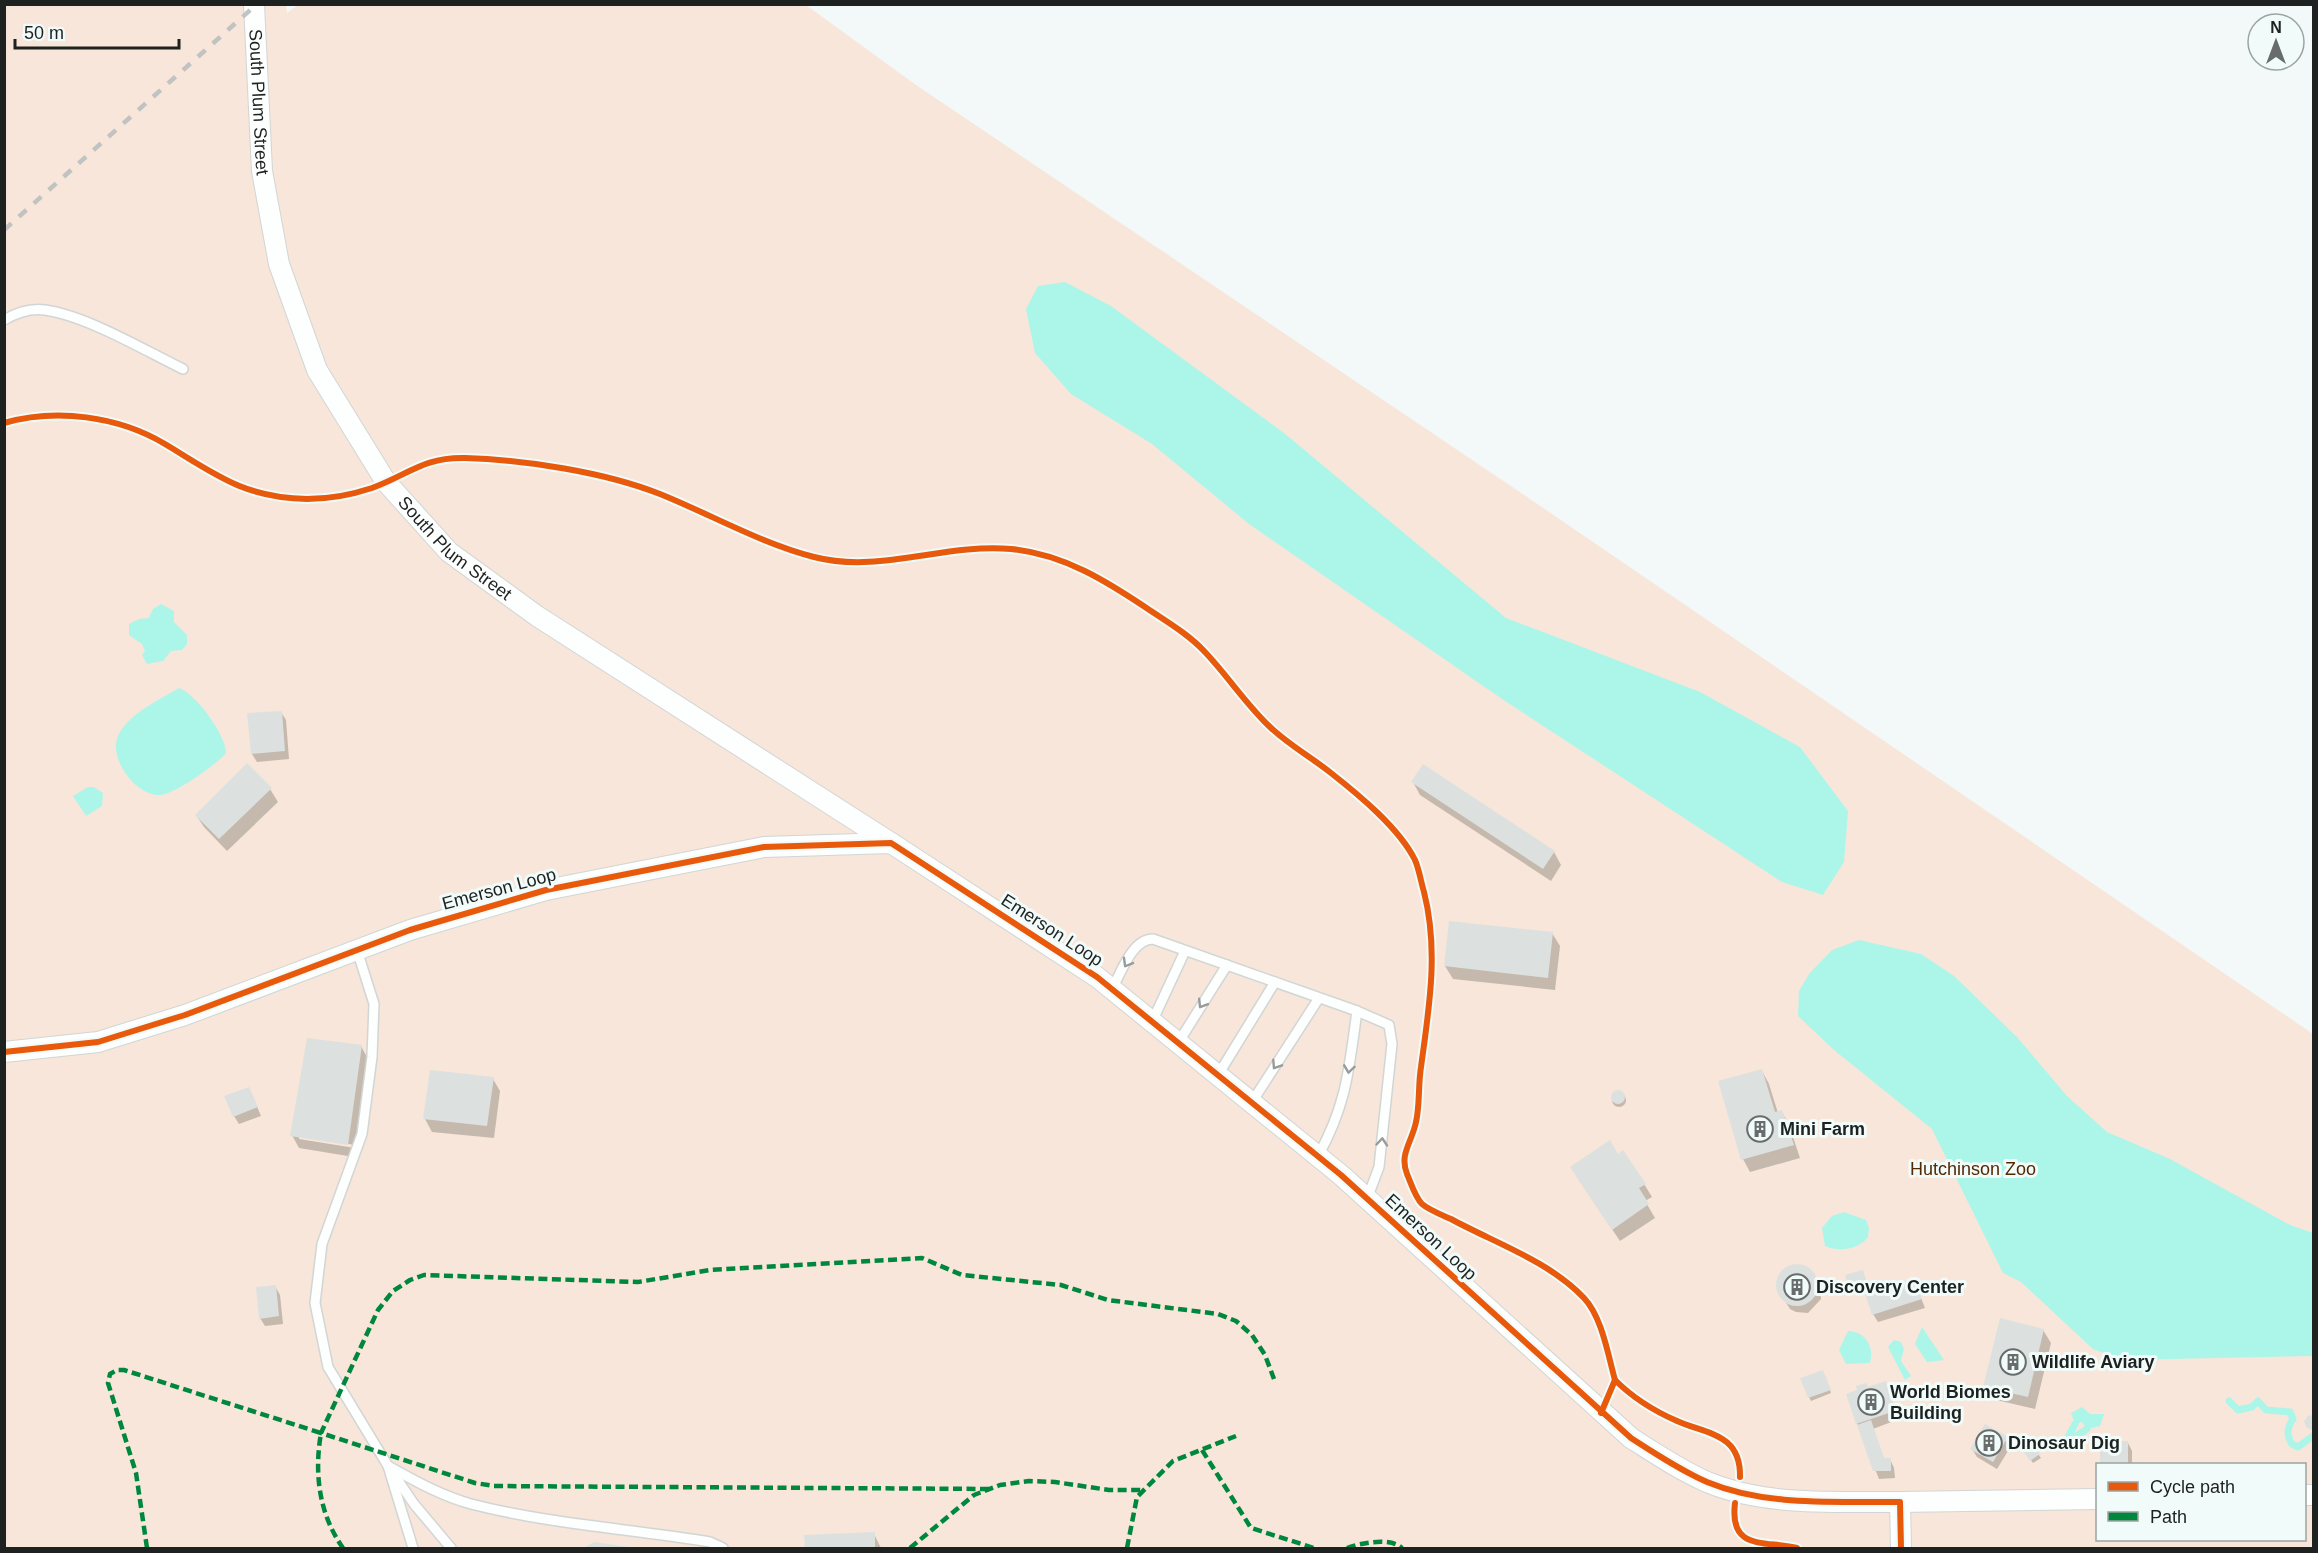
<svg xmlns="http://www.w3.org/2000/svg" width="2318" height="1553" font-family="Arial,sans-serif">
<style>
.green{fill:#f7e6d9;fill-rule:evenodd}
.water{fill:#acf6e9}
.shadow{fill:#0003;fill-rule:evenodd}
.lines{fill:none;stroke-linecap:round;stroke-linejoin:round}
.stream{stroke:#acf6e9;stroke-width:7}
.building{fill:#dce1e0}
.lane-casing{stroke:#d1d6d5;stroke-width:12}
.street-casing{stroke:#d1d6d5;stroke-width:22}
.lane{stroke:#fdfefe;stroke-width:9}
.street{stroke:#fdfefe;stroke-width:20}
.rail{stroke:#c1c2c2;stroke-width:4.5;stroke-dasharray:10 10;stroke-linecap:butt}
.quiet{stroke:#00873e;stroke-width:4.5;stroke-dasharray:9 4.5;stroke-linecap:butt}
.cycleway-casing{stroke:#f1fbf9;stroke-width:10}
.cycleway{stroke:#e8590c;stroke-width:6}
.oneway{stroke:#989b9a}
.labels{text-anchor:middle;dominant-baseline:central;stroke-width:6;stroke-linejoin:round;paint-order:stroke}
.street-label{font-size:18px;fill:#1d2120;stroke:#f1fbf9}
.poi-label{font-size:18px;font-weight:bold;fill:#1d2120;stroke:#f1fbf9;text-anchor:start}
.park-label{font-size:18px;fill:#532904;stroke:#f1fbf9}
</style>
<rect width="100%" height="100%" fill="#f3f9f8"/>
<path class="green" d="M286 4 287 13 299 4 806 5 916 85 1533 501 2313 1034V1548H5V5ZM2098 1464H2304V1540H2098Z"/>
<g class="water">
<polygon points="1065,282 1111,306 1284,433 1506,618 1700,692 1800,747 1848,811 1844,862 1823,895 1782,882 1502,699 1249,524 1152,444 1071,394 1035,353 1026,309 1038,286"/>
<polygon points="161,604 174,611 174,622 187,635 187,644 182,650 171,651 163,661 147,664 142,655 145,651 142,644 129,635 129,624 139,619 149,618 153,609"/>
<path d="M179 688C196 694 226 735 226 753 216 765 176 793 161 795 136 797 108 758 118 736 128 714 159 700 179 688Z"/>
<polygon points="88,787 94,787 103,793 102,806 86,816 73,796"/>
<polygon points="1859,940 1921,954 1954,976 2017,1037 2067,1096 2107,1132 2170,1159 2290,1225 2313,1233 2313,1356 2121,1360 2093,1349 2021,1282 2003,1273 1932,1129 1834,1050 1798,1016 1799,991 1809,974 1832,950"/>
<path d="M1844 1212 1866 1220 1869 1228 1868 1237C1858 1250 1839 1252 1825 1246L1822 1228 1832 1216Z"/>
<polygon points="1922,1327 1944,1360 1927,1362 1915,1344"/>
<path d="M1848 1331C1864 1331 1875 1346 1870 1363L1846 1364 1839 1350Z"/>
<polygon points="1894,1340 1901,1342 1904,1349 1901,1361 1911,1376 1905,1380 1888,1347"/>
<polygon points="2082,1407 2090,1414 2104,1414 2100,1426 2087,1429 2082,1422 2075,1424 2071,1413"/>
</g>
<g class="shadow">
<polygon points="281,712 286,720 289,759 257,762 252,754"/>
<polygon points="1413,782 1554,852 1561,865 1551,881 1420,795"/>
<polygon points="270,789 278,802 227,851 204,827 196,815"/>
<polygon points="1552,933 1560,946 1555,990 1453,979 1445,966"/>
<path d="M361 1046 368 1059 354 1157 299 1148 292 1135ZM299 1136 355 1145V1148L299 1139Z"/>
<polygon points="1762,1071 1769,1084 1778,1113 1782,1112 1789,1125 1800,1158 1750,1172 1743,1159"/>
<polygon points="493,1079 500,1091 494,1138 432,1132 425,1119"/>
<circle cx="1619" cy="1100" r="7"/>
<polygon points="253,1097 261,1116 239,1124 234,1116"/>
<polygon points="1618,1156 1644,1184 1652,1197 1645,1201 1655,1218 1620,1241 1579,1180"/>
<polygon points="1801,1266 1807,1268 1820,1287 1821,1299 1808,1313 1796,1312 1790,1309 1778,1289 1780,1277 1789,1268"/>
<polygon points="1864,1275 1867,1285 1852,1290 1850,1286"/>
<polygon points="1914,1280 1925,1308 1878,1322 1873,1314"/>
<polygon points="275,1286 280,1295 283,1324 265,1326 260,1318"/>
<polygon points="2043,1330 2051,1343 2035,1409 1992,1399 1985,1386"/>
<polygon points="1825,1376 1831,1393 1811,1401 1809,1397"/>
<polygon points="1885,1383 1899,1419 1873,1429 1885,1465 1890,1459 1894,1468 1895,1478 1879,1479 1857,1423 1868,1388"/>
<polygon points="2006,1438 2011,1446 1997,1469 1977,1457 1972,1449"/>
<polygon points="2102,1443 2128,1443 2132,1451 2132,1464 2102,1464"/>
<polygon points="2034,1448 2041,1458 2033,1463 2026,1453"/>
<polygon points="874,1534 881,1548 806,1548 806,1536"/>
<polygon points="594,1543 628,1548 586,1548"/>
</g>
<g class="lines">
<g class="stream">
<path d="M2229 1401 2238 1410 2252 1407 2258 1401 2266 1410 2290 1412 2293 1419C2287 1428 2286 1435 2292 1444L2298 1447 2314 1435"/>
<polyline points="2067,1442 2087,1429"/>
<polyline points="2048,1443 2065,1443 2075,1424"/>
</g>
</g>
<g class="building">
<polygon points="282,711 285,751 251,754 247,713"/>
<polygon points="247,763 272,788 219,839 195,815"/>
<polygon points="1423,764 1555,851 1543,869 1411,782"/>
<polygon points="1449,921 1553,932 1548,978 1444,966"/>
<polygon points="307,1038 362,1045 348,1145 290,1136"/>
<polygon points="1762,1069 1775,1112 1782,1110 1794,1145 1741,1160 1718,1081"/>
<polygon points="430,1070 494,1077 487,1126 423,1119"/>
<polygon points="249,1087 258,1107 233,1117 224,1096"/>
<circle cx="1618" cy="1097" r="7"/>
<polygon points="1610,1140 1618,1154 1623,1150 1646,1184 1639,1188 1649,1204 1612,1230 1570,1167"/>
<circle cx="1797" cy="1285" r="21"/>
<polygon points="1863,1270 1866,1282 1848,1287 1845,1275"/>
<polygon points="1915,1278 1922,1299 1872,1315 1865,1294"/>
<polygon points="276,1285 279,1316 259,1319 256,1287"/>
<polygon points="2000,1318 2044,1329 2028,1397 1983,1387"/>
<polygon points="1823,1370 1831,1390 1808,1398 1800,1378"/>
<polygon points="1886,1381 1895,1411 1856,1424 1846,1394 1857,1390 1856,1386 1866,1383 1868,1387"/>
<polygon points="2314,1415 2314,1430 2312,1430 2306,1427 2304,1421 2308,1416"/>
<polygon points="1871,1420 1884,1458 1891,1458 1891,1471 1873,1471 1857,1425"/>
<polygon points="1985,1424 2008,1437 1993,1462 1970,1449"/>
<rect x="2100" y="1441" width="28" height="23"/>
<polygon points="2034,1446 2040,1454 2030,1461 2024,1452"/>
<polygon points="875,1532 875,1548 805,1548 804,1535"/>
<polygon points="594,1542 629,1547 629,1548 584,1548"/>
</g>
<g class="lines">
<g class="lane-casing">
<g id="lane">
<path d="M4 320C16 313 31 308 45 310 87 316 144 350 183 369"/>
<polyline points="357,950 374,1004 372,1057 362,1134 322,1244 315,1303 328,1367 388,1466 413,1548"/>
<path d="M1112 989C1121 973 1132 939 1153 939L1357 1011 1389 1025 1392 1044 1379 1167 1367 1199"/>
<polyline points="1152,1022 1185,951"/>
<polyline points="1178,1043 1227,965"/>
<polyline points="1218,1075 1275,982"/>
<polyline points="1252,1102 1319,998"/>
<path d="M1318 1156C1347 1104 1349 1068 1357 1011"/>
<path d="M388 1466C415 1481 442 1496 471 1504 549 1524 631 1529 710 1542L723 1548"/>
<polyline points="393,1473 414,1504 451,1548"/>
</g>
</g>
<g class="street-casing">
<g id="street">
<path id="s1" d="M254 4 262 171 279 264 317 370 386 482 449 552 537 616 891 843"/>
<path d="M4 1052 98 1042 185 1015 410 930 546 890 764 847 891 843 1097 977 1341 1175 1631 1438C1656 1454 1680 1470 1707 1482 1767 1507 1837 1501 1900 1502L1901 1548"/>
<polyline points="2304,1495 2314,1495"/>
<polyline points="1900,1502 2098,1499"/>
</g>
</g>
<use href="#lane" class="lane"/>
<use href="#street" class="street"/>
<polyline class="rail" points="4,230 257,4"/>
<g class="quiet">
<polyline points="1202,1450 1251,1528 1314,1548"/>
<polyline points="989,1489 494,1486 475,1483 321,1433 378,1310 393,1291 410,1280 424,1275 638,1282 710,1270 922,1258 962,1275 1061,1285 1108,1300 1218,1314 1236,1321 1252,1335 1265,1355 1274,1379"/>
<path d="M147 1548 136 1473 108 1383 110 1374 117 1370H124L321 1433C314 1474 319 1514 343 1548"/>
<polyline points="910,1548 974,1495 1000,1485 1029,1481 1055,1482 1109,1490 1144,1490"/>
<polyline points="1127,1548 1137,1497 1173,1461 1236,1436"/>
<path d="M1347 1548C1360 1543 1391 1537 1402 1548"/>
</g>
<g class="cycleway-casing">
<g id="cycleway">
<path d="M4 423C56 408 118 416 165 444 215 474 244 498 307 499 328 499 351 495 372 488 408 475 423 457 465 458 526 460 604 472 660 494 712 515 760 543 814 557 880 574 944 543 1011 549 1064 554 1108 582 1151 611 1169 623 1189 635 1204 651 1227 675 1245 703 1269 726 1287 744 1311 757 1331 773 1359 795 1399 828 1415 860 1419 869 1421 882 1424 892 1439 951 1429 1008 1421 1067 1418 1085 1420 1105 1416 1122 1412 1142 1399 1154 1407 1174 1411 1183 1415 1197 1422 1204 1429 1210 1442 1215 1451 1219 1495 1243 1549 1261 1584 1298 1602 1317 1608 1355 1615 1380L1601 1413"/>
<path d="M4 1052 98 1042 185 1015 410 930 546 890 764 847 891 843 1097 977 1341 1175 1631 1438C1656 1454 1680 1470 1707 1482 1767 1507 1837 1501 1900 1502L1901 1548"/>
<path d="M1615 1380C1632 1397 1654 1411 1677 1421 1706 1434 1741 1433 1740 1477"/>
<path d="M1735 1503C1729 1552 1766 1540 1797 1548"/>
</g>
</g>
<use href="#cycleway" class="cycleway"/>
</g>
<defs><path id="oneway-chevron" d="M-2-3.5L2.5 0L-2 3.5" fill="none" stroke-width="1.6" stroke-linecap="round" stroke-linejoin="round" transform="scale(1.5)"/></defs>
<g class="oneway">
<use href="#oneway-chevron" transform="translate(1127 963) rotate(120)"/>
<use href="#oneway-chevron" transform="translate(1202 1004) rotate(122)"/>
<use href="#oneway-chevron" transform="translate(1276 1065) rotate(123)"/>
<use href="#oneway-chevron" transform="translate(1349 1069) rotate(98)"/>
<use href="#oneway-chevron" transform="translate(1382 1142) rotate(-85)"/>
</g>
<defs>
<g id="building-ring" transform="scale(1.35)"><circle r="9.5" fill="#f1fbf9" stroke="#686d6c" stroke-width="1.5"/><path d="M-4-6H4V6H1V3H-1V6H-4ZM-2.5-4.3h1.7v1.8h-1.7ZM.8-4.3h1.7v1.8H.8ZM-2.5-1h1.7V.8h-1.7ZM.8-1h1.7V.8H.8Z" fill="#686d6c"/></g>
</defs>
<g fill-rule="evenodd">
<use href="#building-ring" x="1760" y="1129"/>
<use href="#building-ring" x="1797" y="1287"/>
<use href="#building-ring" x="2013" y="1362"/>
<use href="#building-ring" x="1871" y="1402"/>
<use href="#building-ring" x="1989" y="1443"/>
</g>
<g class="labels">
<g class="street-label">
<text stroke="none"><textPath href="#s1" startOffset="98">South Plum Street</textPath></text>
<text stroke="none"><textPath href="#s1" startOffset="602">South Plum Street</textPath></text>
<text transform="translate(499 889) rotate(-15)">Emerson Loop</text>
<text transform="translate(1052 930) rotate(33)">Emerson Loop</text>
<text transform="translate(1431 1237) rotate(43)">Emerson Loop</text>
</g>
<g class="poi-label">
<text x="1780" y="1129">Mini Farm</text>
<text x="1816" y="1287">Discovery Center</text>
<text x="2032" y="1362">Wildlife Aviary</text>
<text x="1890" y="1392">World Biomes<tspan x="1890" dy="21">Building</tspan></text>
<text x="2008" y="1443">Dinosaur Dig</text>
</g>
<g class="park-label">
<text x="1973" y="1169">Hutchinson Zoo</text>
</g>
</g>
<rect width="2318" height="1553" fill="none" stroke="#1d2120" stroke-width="12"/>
<rect x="2096" y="1463" width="210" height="78" fill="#f1fbf9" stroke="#9ca4a2" stroke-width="1.5"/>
<rect x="2108" y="1482" width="30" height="9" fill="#e8590c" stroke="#9ca4a2" stroke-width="1.5"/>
<text x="2150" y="1493" font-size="18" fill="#1d2120">Cycle path</text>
<rect x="2108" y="1512" width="30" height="9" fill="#00873e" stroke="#9ca4a2" stroke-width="1.5"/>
<text x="2150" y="1523" font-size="18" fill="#1d2120">Path</text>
<g transform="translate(2276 42)"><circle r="28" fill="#f1fbf9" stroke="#9ca4a2" stroke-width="1.5"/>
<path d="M0-4.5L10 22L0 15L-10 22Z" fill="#686d6c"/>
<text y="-9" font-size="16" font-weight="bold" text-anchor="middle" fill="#1d2120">N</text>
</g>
<path d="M15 39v9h164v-9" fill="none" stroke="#1d2120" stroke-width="3"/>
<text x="24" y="39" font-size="18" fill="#1d2120" stroke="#f1fbf9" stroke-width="4.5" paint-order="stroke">50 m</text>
</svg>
